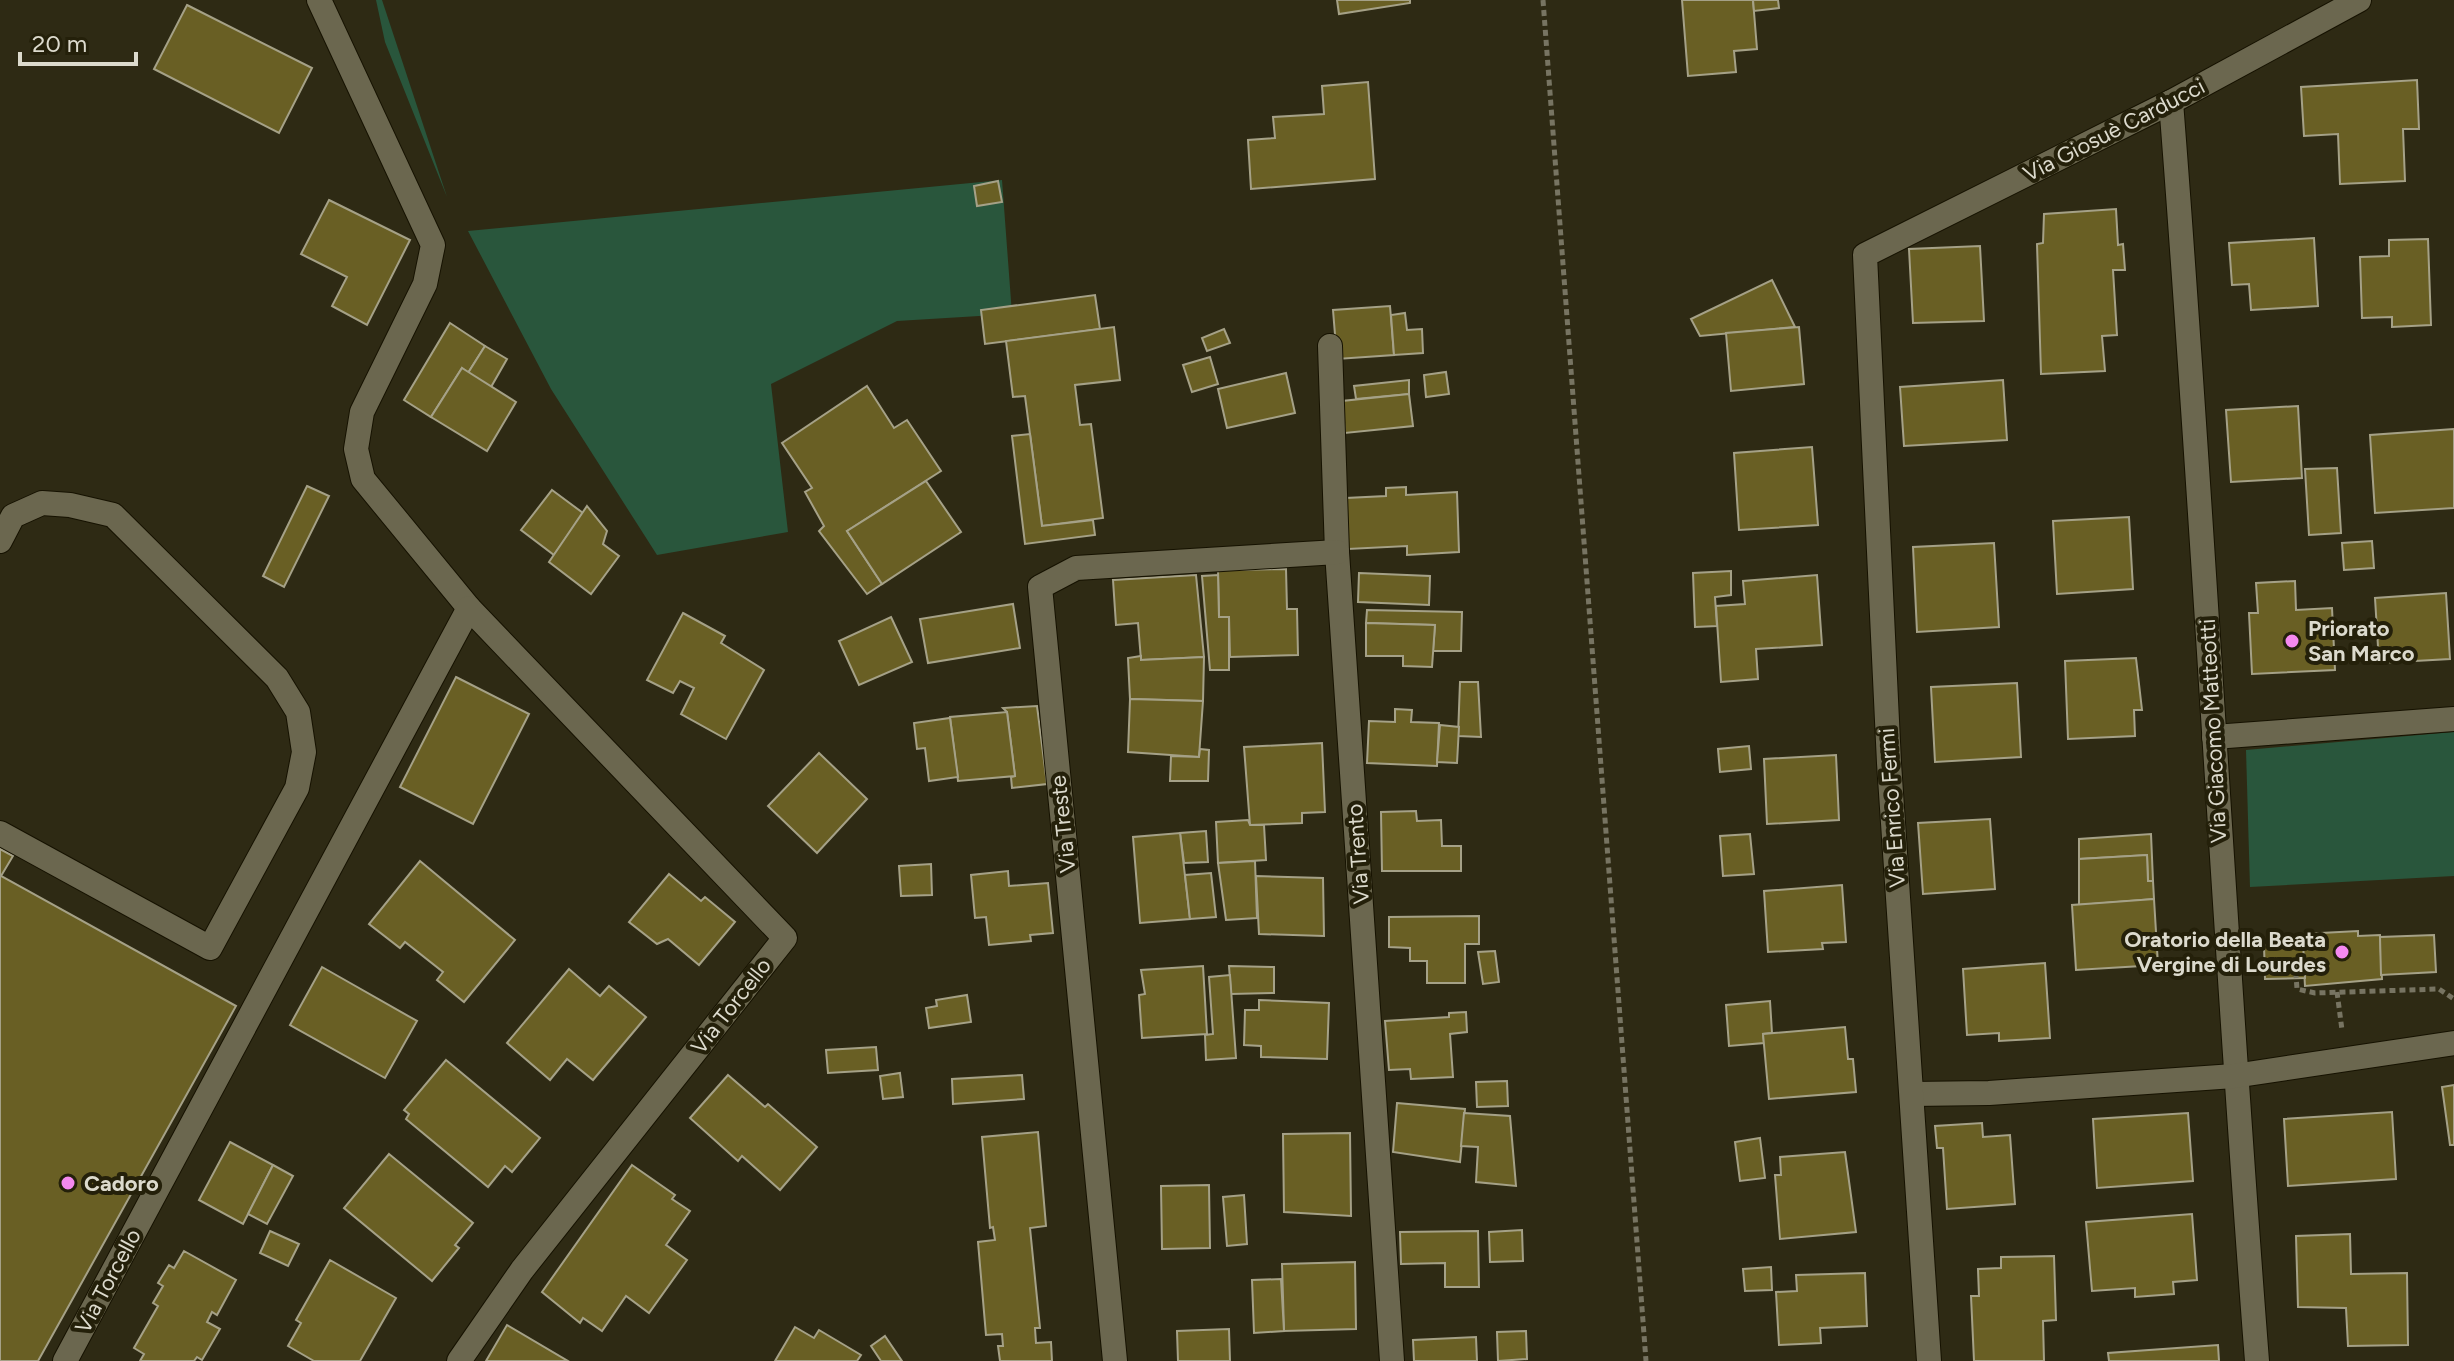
<svg xmlns="http://www.w3.org/2000/svg" width="2454" height="1361" font-family="Figtree,sans-serif">
<style>
.green{fill:#29563c}
.building{fill:#695f24;stroke:#a5a187;stroke-width:2}
.lines{fill:none;stroke-linecap:round;stroke-linejoin:round}
.minor-casing{stroke:#161201;stroke-width:26}
.path{stroke:#777462;stroke-width:5;stroke-dasharray:6 4;stroke-linecap:butt}
.minor{stroke:#6b674f;stroke-width:24}
.poi-dot{fill:#f589ef;stroke:#24200a;stroke-width:3}
.labels{text-anchor:middle;dominant-baseline:central;stroke-width:8;stroke-linejoin:round;paint-order:stroke}
.street-label{font-size:22px;fill:#dcdacd;stroke:#24200a}
.poi-label{font-size:22px;font-weight:bold;fill:#dcdacd;stroke:#24200a;text-anchor:start}
</style>
<rect width="100%" height="100%" fill="#2e2a14"/>
<g class="green">
<polygon points="376,0 382,0 447,197 385,42"/>
<polygon points="1002,180 1012,314 897,321 771,384 788,532 657,555 551,389 468,231"/>
<polygon points="2454,732 2454,876 2250,887 2246,750"/>
</g>
<g class="building">
<polygon points="1337,0 1410,0 1410,3 1339,14"/>
<polygon points="1682,0 1753,0 1757,49 1734,51 1736,72 1688,76"/>
<polygon points="1753,0 1778,0 1779,8 1754,11"/>
<polygon points="187,5 312,68 279,133 154,69"/>
<polygon points="2417,80 2419,129 2403,129 2405,181 2340,184 2338,134 2304,136 2301,87"/>
<polygon points="1368,82 1375,179 1251,189 1248,140 1275,138 1273,117 1324,114 1322,86"/>
<polygon points="998,181 1002,202 977,206 974,186"/>
<polygon points="329,200 410,240 367,325 332,306 347,277 301,254"/>
<polygon points="2116,209 2118,245 2123,244 2125,270 2113,270 2117,335 2102,336 2105,371 2041,374 2037,244 2043,243 2044,214"/>
<polygon points="2314,238 2318,306 2251,310 2249,284 2232,285 2229,243"/>
<polygon points="2428,239 2431,325 2392,327 2392,317 2362,318 2360,257 2389,256 2389,240"/>
<polygon points="1980,246 1984,321 1913,323 1909,249"/>
<polygon points="1772,280 1795,327 1700,336 1691,319"/>
<polygon points="1095,295 1100,329 985,344 981,310"/>
<polygon points="1390,306 1394,355 1337,359 1333,310"/>
<polygon points="1405,313 1407,330 1422,329 1423,353 1394,355 1391,315"/>
<polygon points="450,323 485,346 468,373 462,368 431,417 404,400"/>
<polygon points="1114,327 1120,380 1075,385 1080,425 1091,424 1103,518 1042,526 1025,396 1013,397 1006,341"/>
<polygon points="1799,327 1804,384 1731,391 1726,333"/>
<polygon points="1224,329 1230,343 1207,351 1202,338"/>
<polygon points="485,346 507,359 491,387 468,373"/>
<polygon points="1210,357 1218,384 1192,392 1183,365"/>
<polygon points="462,368 516,402 487,451 431,417"/>
<polygon points="1446,372 1449,394 1426,397 1424,375"/>
<polygon points="1286,373 1295,413 1227,428 1218,389"/>
<polygon points="1409,380 1409,394 1356,399 1354,386"/>
<polygon points="2003,380 2007,440 1904,446 1900,387"/>
<polygon points="867,386 894,428 907,420 941,471 847,531 882,584 867,594 819,531 824,526 805,492 812,488 782,443"/>
<polygon points="1409,394 1413,426 1345,433 1342,401"/>
<polygon points="2298,406 2302,478 2231,482 2226,410"/>
<polygon points="2454,429 2454,508 2375,513 2370,435"/>
<polygon points="1030,434 1042,526 1093,520 1095,535 1025,544 1012,436"/>
<polygon points="1812,447 1818,525 1739,530 1734,453"/>
<polygon points="2337,468 2341,533 2309,535 2305,469"/>
<polygon points="926,481 961,532 882,584 847,531"/>
<polygon points="307,486 329,496 284,587 263,576"/>
<polygon points="1406,487 1406,495 1457,492 1459,552 1407,555 1407,546 1348,549 1346,498 1386,496 1386,488"/>
<polygon points="552,490 583,513 554,555 521,530"/>
<polygon points="587,506 607,531 603,544 619,556 591,594 549,562"/>
<polygon points="2129,517 2133,589 2057,594 2053,521"/>
<polygon points="2372,541 2374,568 2344,570 2342,543"/>
<polygon points="1994,543 1999,627 1917,632 1913,547"/>
<polygon points="1286,569 1287,609 1297,609 1298,655 1230,657 1229,617 1219,617 1218,570"/>
<polygon points="1731,571 1731,595 1715,597 1717,626 1695,627 1693,573"/>
<polygon points="1359,573 1430,576 1429,605 1358,602"/>
<polygon points="1196,575 1204,657 1141,660 1138,623 1116,625 1113,580"/>
<polygon points="1218,575 1219,617 1229,617 1229,670 1210,670 1202,576"/>
<polygon points="1817,575 1822,645 1756,649 1758,679 1721,682 1716,606 1745,604 1743,581"/>
<polygon points="2295,581 2296,610 2332,608 2335,670 2252,674 2249,613 2258,613 2256,583"/>
<polygon points="2446,593 2450,659 2379,663 2375,598"/>
<polygon points="1013,604 1020,648 928,663 920,619"/>
<polygon points="1367,610 1462,612 1461,651 1433,651 1435,625 1366,623"/>
<polygon points="683,613 725,636 721,643 764,670 726,739 681,714 694,688 680,681 673,693 647,680"/>
<polygon points="891,617 912,662 859,685 839,641"/>
<polygon points="1366,623 1435,625 1432,667 1403,666 1403,656 1366,656"/>
<polygon points="1141,656 1141,660 1204,657 1203,701 1130,699 1128,658"/>
<polygon points="2136,658 2142,710 2134,710 2135,736 2068,739 2065,661"/>
<polygon points="456,677 529,714 473,824 400,787"/>
<polygon points="1460,682 1478,682 1481,737 1458,736"/>
<polygon points="2017,683 2021,757 1935,762 1931,687"/>
<polygon points="1130,699 1203,701 1199,757 1128,752"/>
<polygon points="1037,706 1047,784 1012,788 1011,777 1015,776 1007,712 1003,708"/>
<polygon points="1395,709 1412,710 1411,722 1439,723 1437,766 1367,763 1369,721 1395,722"/>
<polygon points="1007,712 1015,776 958,781 950,717"/>
<polygon points="950,718 958,777 929,781 925,748 917,749 914,723"/>
<polygon points="1440,725 1459,727 1457,763 1437,762"/>
<polygon points="1322,743 1325,812 1302,813 1302,823 1250,825 1244,747"/>
<polygon points="1749,746 1751,769 1720,772 1718,749"/>
<polygon points="1200,749 1209,750 1208,781 1170,781 1171,756 1199,757"/>
<polygon points="819,753 867,799 817,853 768,806"/>
<polygon points="1836,755 1839,820 1767,824 1764,759"/>
<polygon points="1416,811 1417,821 1441,820 1442,846 1461,846 1461,871 1382,871 1381,812"/>
<polygon points="1990,819 1995,889 1923,894 1918,823"/>
<polygon points="1248,820 1250,825 1264,825 1266,860 1218,863 1216,822"/>
<polygon points="1206,831 1208,862 1184,863 1180,833"/>
<polygon points="1180,833 1190,919 1140,923 1133,837"/>
<polygon points="1750,834 1754,874 1723,876 1720,836"/>
<polygon points="2151,834 2153,881 2148,881 2147,855 2079,859 2079,839"/>
<polygon points="0,849 13,856 1,876 236,1006 38,1361 0,1361"/>
<polygon points="2147,855 2148,881 2153,881 2154,899 2079,905 2079,859"/>
<polygon points="420,861 515,940 464,1002 437,980 443,972 405,942 400,948 369,924"/>
<polygon points="1255,861 1257,918 1226,920 1218,863"/>
<polygon points="931,864 932,895 901,896 899,866"/>
<polygon points="1008,871 1009,886 1048,883 1053,933 1030,935 1031,941 989,945 986,917 975,918 971,875"/>
<polygon points="1211,873 1216,917 1190,919 1185,875"/>
<polygon points="669,874 701,901 705,897 735,922 699,965 668,939 657,944 629,922"/>
<polygon points="1256,876 1323,878 1324,936 1259,934"/>
<polygon points="1842,885 1846,942 1822,943 1823,949 1768,952 1764,891"/>
<polygon points="2154,899 2158,965 2076,970 2072,905"/>
<polygon points="1479,916 1479,944 1465,944 1465,983 1427,983 1427,961 1410,961 1410,948 1389,947 1389,917"/>
<polygon points="2358,931 2358,936 2380,935 2382,979 2305,986 2302,934"/>
<polygon points="2434,935 2436,972 2381,975 2380,937"/>
<polygon points="2303,943 2305,978 2265,979 2264,945"/>
<polygon points="1495,951 1499,982 1483,984 1478,952"/>
<polygon points="2045,963 2050,1038 1999,1041 1999,1033 1967,1035 1963,969"/>
<polygon points="1203,966 1207,1034 1142,1038 1139,995 1145,994 1141,970"/>
<polygon points="1229,966 1274,967 1274,993 1231,994"/>
<polygon points="322,967 417,1021 385,1078 290,1025"/>
<polygon points="569,969 600,996 609,986 646,1017 593,1080 567,1059 550,1080 507,1043"/>
<polygon points="1230,975 1236,1058 1206,1060 1205,1035 1213,1034 1209,977"/>
<polygon points="967,995 971,1022 929,1028 926,1008 937,1006 936,1000"/>
<polygon points="1259,1000 1329,1003 1327,1059 1261,1057 1261,1046 1244,1045 1245,1010 1259,1010"/>
<polygon points="1770,1001 1772,1033 1763,1034 1764,1043 1729,1046 1726,1005"/>
<polygon points="1466,1012 1467,1032 1450,1034 1453,1077 1411,1079 1410,1069 1389,1070 1385,1021 1449,1017 1449,1013"/>
<polygon points="1845,1027 1848,1059 1853,1059 1856,1092 1769,1099 1763,1034"/>
<polygon points="876,1047 878,1070 828,1073 826,1050"/>
<polygon points="446,1060 540,1138 512,1172 505,1166 488,1187 406,1119 409,1114 404,1110"/>
<polygon points="900,1073 903,1097 883,1099 880,1076"/>
<polygon points="728,1075 765,1107 768,1104 817,1147 780,1190 742,1156 738,1161 690,1118"/>
<polygon points="1022,1075 1024,1099 953,1104 952,1079"/>
<polygon points="1507,1081 1508,1106 1477,1107 1476,1082"/>
<polygon points="2454,1085 2454,1145 2450,1145 2442,1087"/>
<polygon points="1397,1103 1465,1109 1460,1162 1393,1152"/>
<polygon points="2392,1112 2396,1179 2288,1186 2284,1119"/>
<polygon points="1464,1113 1510,1116 1516,1186 1476,1182 1478,1147 1461,1146"/>
<polygon points="2188,1113 2193,1181 2097,1188 2093,1119"/>
<polygon points="1982,1123 1983,1137 2010,1135 2015,1204 1947,1209 1943,1148 1937,1148 1935,1126"/>
<polygon points="1038,1132 1046,1226 1030,1228 1040,1328 1035,1328 1036,1343 1051,1342 1052,1361 1000,1361 998,1346 1003,1346 1002,1334 986,1335 978,1242 995,1240 993,1227 990,1228 982,1137"/>
<polygon points="1350,1133 1351,1216 1284,1212 1283,1134"/>
<polygon points="1760,1138 1765,1178 1740,1181 1735,1142"/>
<polygon points="230,1142 273,1165 243,1224 199,1200"/>
<polygon points="1845,1152 1856,1232 1780,1239 1775,1175 1781,1175 1780,1157"/>
<polygon points="389,1154 473,1223 455,1245 459,1248 432,1281 344,1208"/>
<polygon points="273,1165 293,1176 267,1224 248,1214"/>
<polygon points="632,1165 675,1195 672,1199 690,1211 666,1245 687,1260 649,1313 626,1296 602,1331 583,1318 580,1323 542,1292"/>
<polygon points="1209,1185 1210,1248 1162,1249 1161,1186"/>
<polygon points="1244,1195 1247,1244 1227,1246 1223,1197"/>
<polygon points="2192,1214 2197,1280 2173,1282 2174,1294 2135,1297 2135,1288 2092,1291 2086,1222"/>
<polygon points="1522,1230 1523,1261 1490,1262 1489,1232"/>
<polygon points="270,1231 299,1244 288,1266 260,1253"/>
<polygon points="1478,1231 1479,1287 1445,1287 1445,1263 1401,1264 1400,1232"/>
<polygon points="2350,1234 2351,1274 2407,1273 2408,1345 2348,1346 2346,1308 2298,1307 2296,1236"/>
<polygon points="184,1251 236,1280 217,1315 212,1312 207,1322 220,1329 202,1360 197,1357 194,1361 140,1361 144,1354 134,1348 158,1306 153,1303 163,1286 158,1283 169,1265 174,1268"/>
<polygon points="2054,1256 2056,1320 2043,1321 2044,1361 1974,1361 1971,1296 1979,1296 1978,1269 2001,1268 2001,1257"/>
<polygon points="330,1260 396,1298 360,1361 314,1361 288,1346 301,1323 296,1320"/>
<polygon points="1355,1262 1356,1329 1284,1331 1282,1264"/>
<polygon points="1771,1267 1772,1290 1745,1291 1743,1269"/>
<polygon points="1865,1273 1867,1326 1820,1328 1821,1343 1779,1345 1776,1292 1797,1291 1796,1275"/>
<polygon points="1281,1279 1284,1331 1254,1333 1252,1280"/>
<polygon points="507,1325 568,1361 486,1361"/>
<polygon points="795,1327 814,1338 819,1330 861,1355 857,1361 775,1361"/>
<polygon points="1229,1329 1230,1361 1178,1361 1177,1331"/>
<polygon points="1526,1331 1527,1359 1498,1361 1497,1332"/>
<polygon points="885,1336 902,1361 881,1361 871,1346"/>
<polygon points="1476,1337 1477,1361 1414,1361 1413,1340"/>
<polygon points="2218,1345 2219,1361 2109,1361 2108,1353"/>
</g>
<g class="lines">
<g class="minor-casing">
<g id="minor">
<polyline points="319,0 433,245 425,284 362,412 356,449 363,479 469,608"/>
<path d="M2171 102C2204 521 2224 941 2257 1361"/>
<polyline points="1330,346 1337,552 1392,1361"/>
<polyline points="0,541 13,516 42,503 70,505 113,515 277,678 298,712 304,752 297,788 210,948 0,833"/>
<polyline points="2214,737 2454,719"/>
<polyline points="1912,1094 1989,1093 2234,1076 2454,1043"/>
<polyline points="65,1361 469,608 785,938 522,1270 459,1361"/>
<polyline points="1115,1361 1040,587 1076,568 1337,552"/>
<polyline points="1929,1361 1889,763 1865,255 2171,102 2359,0"/>
</g>
</g>
<g class="path">
<polyline points="1543,0 1646,1361"/>
<polyline points="2295,962 2297,989 2315,993 2439,989 2454,999"/>
<polyline points="2259,965 2303,961"/>
<polyline points="2337,992 2342,1030"/>
</g>
<use href="#minor" class="minor"/>
</g>
<g class="poi-dot">
<circle cx="2292" cy="641" r="8"/>
<circle cx="2342" cy="952" r="8"/>
<circle cx="68" cy="1183" r="8"/>
</g>
<g class="labels">
<g class="street-label">
<text transform="translate(2114 130) rotate(-27)">Via Giosuè Carducci</text>
<text transform="translate(2213 731) rotate(-93)">Via Giacomo Matteotti</text>
<text transform="translate(1892 808) rotate(-94)">Via Enrico Fermi</text>
<text transform="translate(1063 824) rotate(-96)">Via Treste</text>
<text transform="translate(1358 854) rotate(-94)">Via Trento</text>
<text transform="translate(731 1006) rotate(-52)">Via Torcello</text>
<text transform="translate(108 1281) rotate(-62)">Via Torcello</text>
</g>
<g class="poi-label">
<text x="2308" y="628">Priorato<tspan x="2308" dy="25">San Marco</tspan></text>
<text x="2326" y="939" text-anchor="end">Oratorio della Beata<tspan x="2326" dy="25">Vergine di Lourdes</tspan></text>
<text x="84" y="1183">Cadoro</text>
</g>
</g>
<path d="M20 52v12h116v-12" fill="none" stroke="#dcdacd" stroke-width="4"/>
<text x="32" y="52" font-size="24" fill="#dcdacd" stroke="#24200a" stroke-width="6" paint-order="stroke">20 m</text>
</svg>
